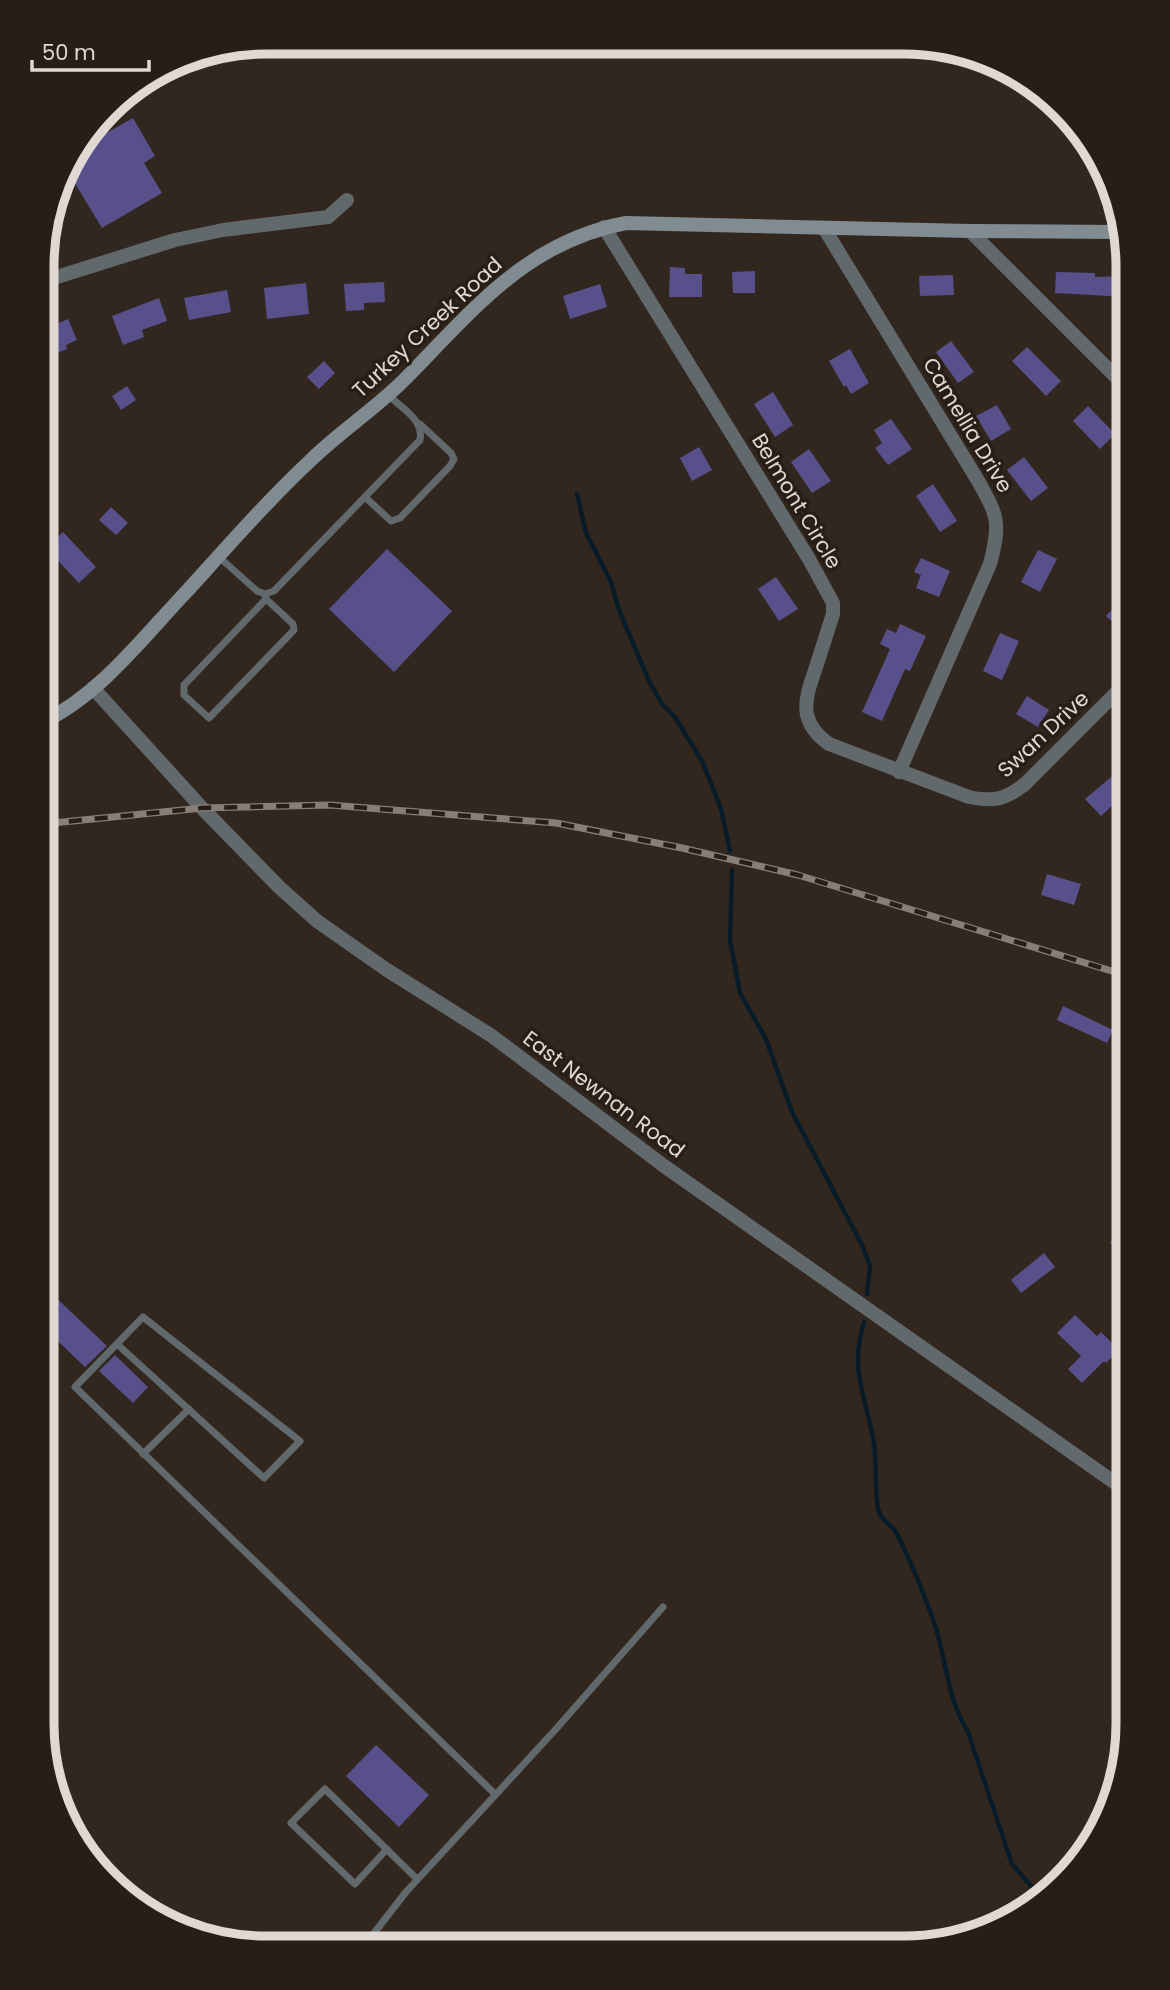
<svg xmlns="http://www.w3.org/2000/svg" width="1170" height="1990" font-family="Poppins,sans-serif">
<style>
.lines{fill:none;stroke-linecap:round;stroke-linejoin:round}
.stream{stroke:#071b29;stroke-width:4.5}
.building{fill:#57508b}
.lane{stroke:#62696c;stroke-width:7}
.street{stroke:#62696c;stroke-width:14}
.secondary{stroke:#818c92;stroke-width:14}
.rail-casing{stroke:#877e76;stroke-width:7}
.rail{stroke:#281e15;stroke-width:4.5;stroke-dasharray:13;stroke-linecap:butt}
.labels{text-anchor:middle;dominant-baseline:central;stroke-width:7;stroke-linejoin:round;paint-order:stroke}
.street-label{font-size:21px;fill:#e0d8d2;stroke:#281e15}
.rim{fill:none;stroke:#e0d8d2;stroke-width:9}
</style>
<rect width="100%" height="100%" fill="#32271e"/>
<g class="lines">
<g class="stream">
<polyline points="577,494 586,533 611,582 619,610 649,681 662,704 675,717 703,763 710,781 721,809 730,851"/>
<polyline points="732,870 730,940 740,993 766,1039 792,1112 862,1245 870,1266 867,1294"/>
<path d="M864 1322C849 1371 866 1396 874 1443 877 1461 874 1496 879 1512 881 1520 892 1525 896 1532 911 1562 924 1593 935 1625 947 1663 947 1698 968 1732L1012 1864 1038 1894"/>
</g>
</g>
<g class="building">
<polygon points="133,118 155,156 144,163 162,193 102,228 65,167 80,148"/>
<polygon points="670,267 685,268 685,274 702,274 702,297 669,297"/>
<polygon points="755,271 755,293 733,293 732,272"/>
<polygon points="1056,272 1095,273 1095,277 1128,276 1128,297 1055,293"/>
<polygon points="953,275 954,295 920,296 919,276"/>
<polygon points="384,282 385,302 364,303 364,310 346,311 344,284"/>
<polygon points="306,283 309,314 267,319 264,288"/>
<polygon points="600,284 607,307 570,319 563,296"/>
<polygon points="227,290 231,312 189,320 184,298"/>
<polygon points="159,298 167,321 142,330 144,337 123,345 112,316"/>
<polygon points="68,319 77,340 66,345 67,349 44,358 44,329"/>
<polygon points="951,341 974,372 958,383 936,352"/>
<polygon points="1027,347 1061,381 1046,396 1012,361"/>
<polygon points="850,349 869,383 851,394 846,385 844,387 829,361"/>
<polygon points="324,361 335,373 319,389 307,377"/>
<polygon points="127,386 136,400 121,410 112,396"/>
<polygon points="773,392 793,425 775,437 754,404"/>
<polygon points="997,405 1011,429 991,441 976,416"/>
<polygon points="1088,406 1115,434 1100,449 1073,421"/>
<polygon points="891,419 912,449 888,465 875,448 882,443 874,430"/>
<polygon points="699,447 712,470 692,481 680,458"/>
<polygon points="809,449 831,481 812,493 791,462"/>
<polygon points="1024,457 1048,488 1031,501 1007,470"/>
<polygon points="933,484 957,521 940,532 916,496"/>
<polygon points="111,507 128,523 116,535 99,520"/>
<polygon points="63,532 96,567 79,583 46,548"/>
<polygon points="387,549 452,611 394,672 329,609"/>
<polygon points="1038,550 1057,559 1040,592 1021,582"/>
<polygon points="921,558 950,571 939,597 916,588 921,575 914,572"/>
<polygon points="776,577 798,609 779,621 758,589"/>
<polygon points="1128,593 1128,625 1122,631 1106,616"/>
<polygon points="900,624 926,636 910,671 905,669 882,721 862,712 890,649 880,644 887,629 896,633"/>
<polygon points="1000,633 1019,641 1002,680 983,671"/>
<polygon points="1027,696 1049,710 1038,727 1016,714"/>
<polygon points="1117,772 1128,783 1128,791 1101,816 1085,799"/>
<polygon points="1047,874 1081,884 1074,905 1041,895"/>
<polygon points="1063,1006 1113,1030 1107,1043 1057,1020"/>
<polygon points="1128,1230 1128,1270 1110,1242"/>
<polygon points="1044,1253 1055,1267 1021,1293 1011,1280"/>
<polygon points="50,1292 107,1346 85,1367 43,1327 43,1300"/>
<polygon points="1075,1315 1097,1336 1101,1332 1119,1350 1106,1363 1104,1361 1082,1383 1068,1369 1081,1356 1057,1333"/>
<polygon points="115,1355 148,1387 133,1403 99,1371"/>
<polygon points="376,1745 429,1795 399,1827 346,1776"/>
</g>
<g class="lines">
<g class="lane">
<polyline points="44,256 51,278"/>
<polyline points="365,497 391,521 400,518 450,466 454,459 451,453 420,424"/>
<path d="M219 557 257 591 265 594 274 591 420 440C424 420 402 408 388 395"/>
<polyline points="265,594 266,599 184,685 184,695 209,718 294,630 293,624 266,599"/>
<polyline points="117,1344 264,1478 300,1441 143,1317 75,1387 495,1794"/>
<polyline points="143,1454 189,1409"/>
<polyline points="387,1849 355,1884 291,1823 325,1789 417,1879"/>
<polyline points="364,1946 406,1892 556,1729 663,1607"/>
</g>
<g class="street">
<path d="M604 227 809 559 833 603V614C828 630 823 645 818 661 807 695 794 719 829 744L969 797C993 802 1005 800 1025 784L1128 681"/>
<path d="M824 228 977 479C998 516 1001 522 990 564L899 772"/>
<polyline points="970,231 1128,389"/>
<polyline points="44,281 175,240 223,230 328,217 347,200"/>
<polyline points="93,688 202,808 279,887 317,921 387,970 492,1036 664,1166 1128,1492"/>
</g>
<path class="secondary" d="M43 722C101 694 144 636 188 590 228 546 268 500 312 459 340 432 373 410 401 383 470 314 524 242 626 223L970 231 1121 232"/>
<g class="rail-casing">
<polyline id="rail" points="43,824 202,808 330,805 556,823 682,848 798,875 1128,976"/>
</g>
<use href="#rail" class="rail"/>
</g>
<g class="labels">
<g class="street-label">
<text transform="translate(427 327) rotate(-43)">Turkey Creek Road</text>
<text transform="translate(968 425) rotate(59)">Camellia Drive</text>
<text transform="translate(797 501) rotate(59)">Belmont Circle</text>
<text transform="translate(1043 734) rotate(-43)">Swan Drive</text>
<text transform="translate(604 1094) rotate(37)">East Newnan Road</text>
</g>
</g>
<path d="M0 0H1170V1990H0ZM266 54H904A212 212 0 0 1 1116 266V1724A212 212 0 0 1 904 1936H266A212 212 0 0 1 54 1724V266A212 212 0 0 1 266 54Z" fill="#281e15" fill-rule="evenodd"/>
<path class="rim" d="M266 54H904A212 212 0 0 1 1116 266V1724A212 212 0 0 1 904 1936H266A212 212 0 0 1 54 1724V266A212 212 0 0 1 266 54Z"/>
<path d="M32 60v10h117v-10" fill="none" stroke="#e0d8d2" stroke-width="3.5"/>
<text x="42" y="60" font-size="21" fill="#e0d8d2" stroke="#281e15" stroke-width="5" paint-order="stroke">50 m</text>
</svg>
